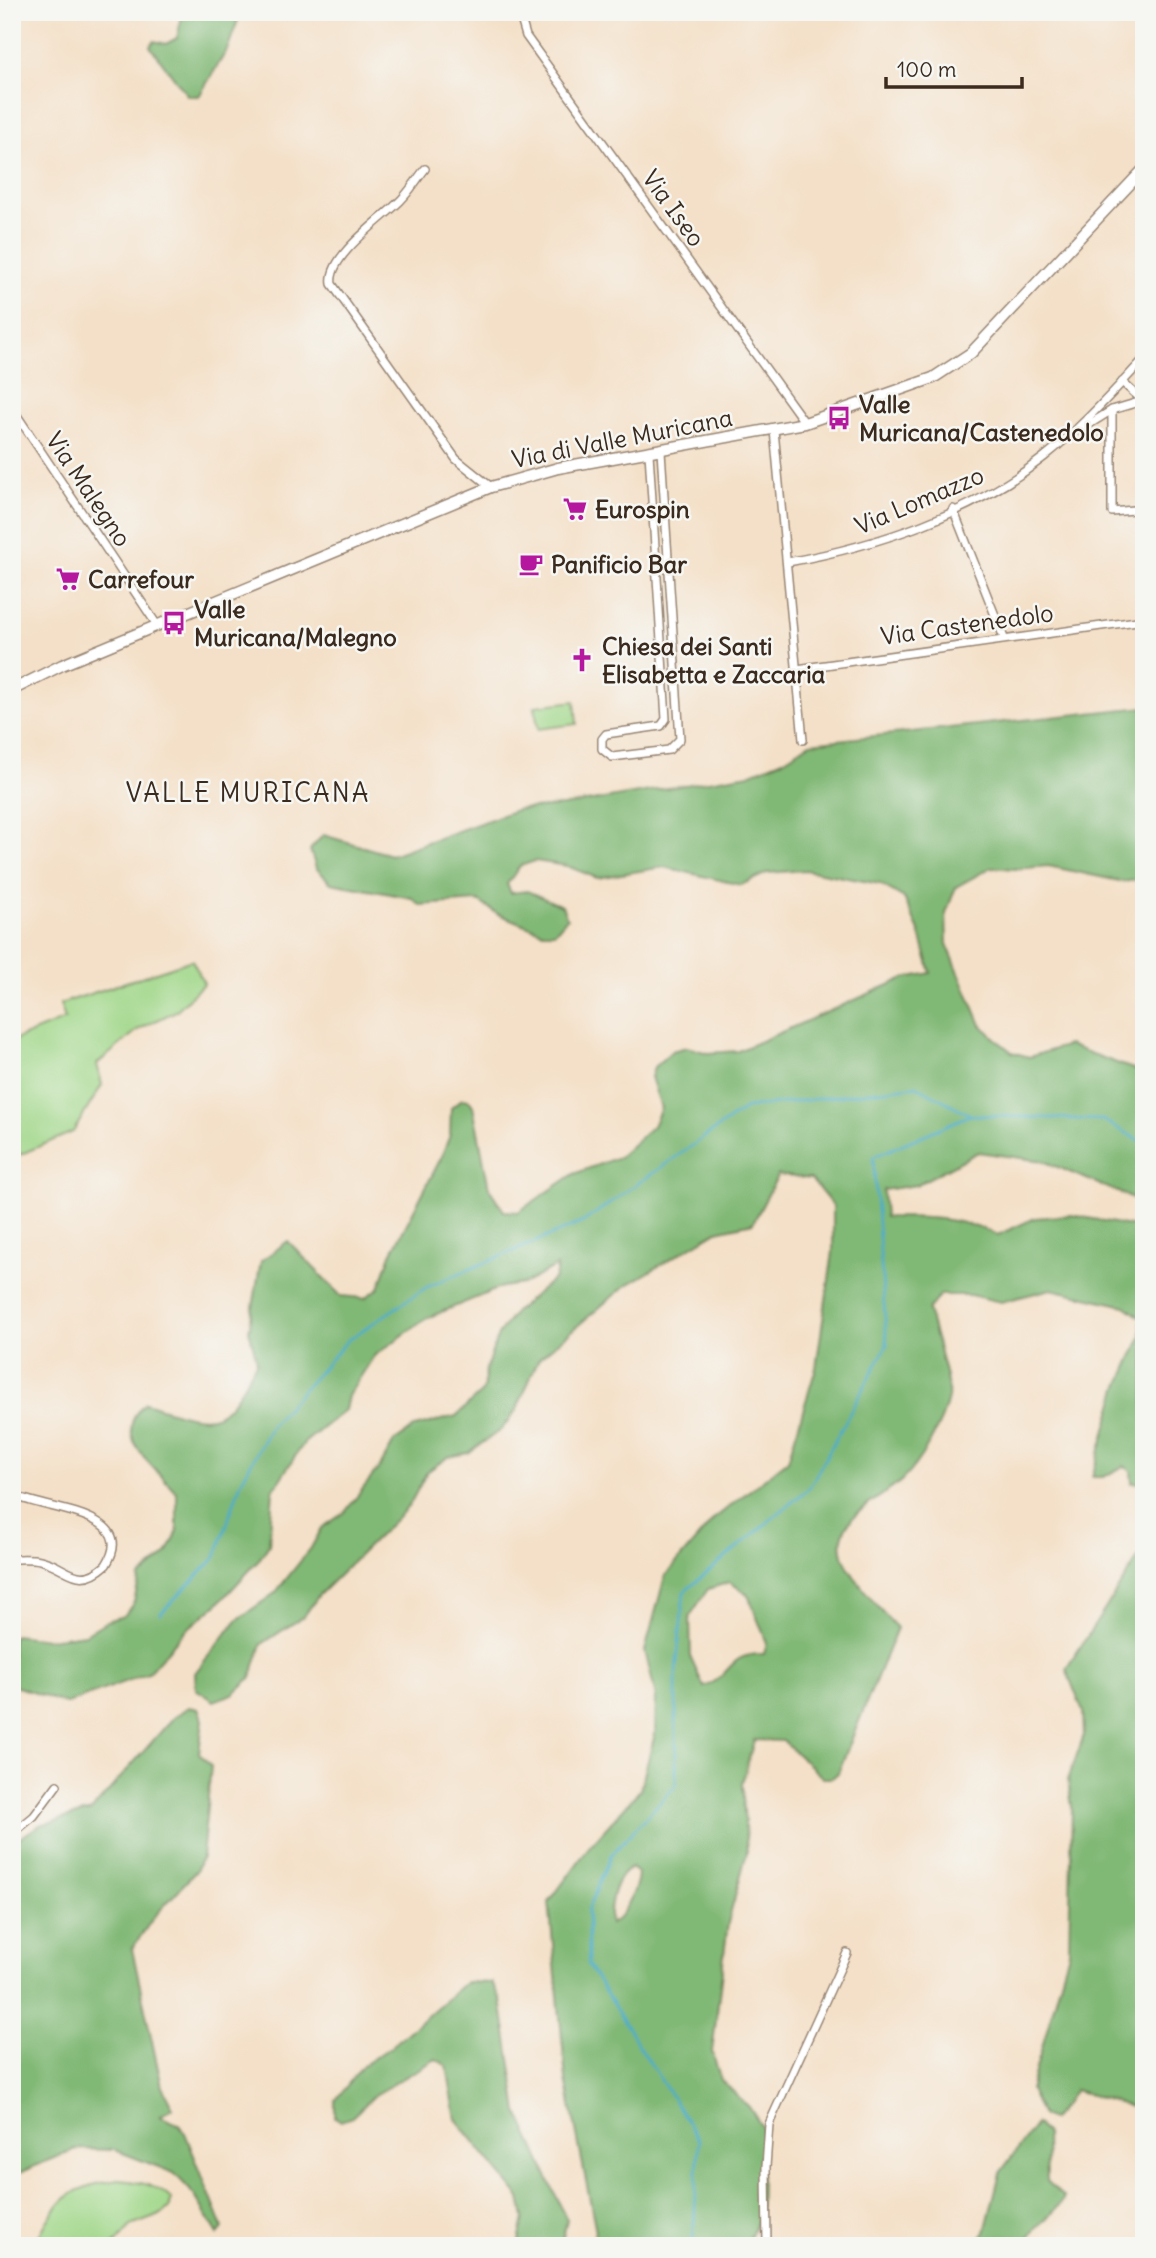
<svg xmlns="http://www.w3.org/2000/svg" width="1156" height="2258" font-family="Delius,sans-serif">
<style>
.green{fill:#a0d789;stroke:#6e8054;stroke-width:2}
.forest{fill:#80b875;stroke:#5e714a;stroke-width:2;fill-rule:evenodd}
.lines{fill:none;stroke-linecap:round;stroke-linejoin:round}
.stream{stroke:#4badcb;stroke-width:2.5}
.street-casing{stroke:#988573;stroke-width:10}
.secondary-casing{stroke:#988573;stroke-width:13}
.street{stroke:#fff;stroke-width:7}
.secondary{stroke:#fff;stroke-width:10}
.labels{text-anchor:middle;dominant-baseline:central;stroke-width:5;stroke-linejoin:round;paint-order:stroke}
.street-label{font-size:24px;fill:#3b2a1e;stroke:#f6f6f2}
.poi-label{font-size:24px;font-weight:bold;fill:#3b2a1e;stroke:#f6f6f2;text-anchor:start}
.neighbourhood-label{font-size:26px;letter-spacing:2px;fill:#3b2a1e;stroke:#f6f6f2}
</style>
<rect width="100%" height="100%" fill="#f6f6f2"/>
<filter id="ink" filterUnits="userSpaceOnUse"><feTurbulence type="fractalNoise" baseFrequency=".0143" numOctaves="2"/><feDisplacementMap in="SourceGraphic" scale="14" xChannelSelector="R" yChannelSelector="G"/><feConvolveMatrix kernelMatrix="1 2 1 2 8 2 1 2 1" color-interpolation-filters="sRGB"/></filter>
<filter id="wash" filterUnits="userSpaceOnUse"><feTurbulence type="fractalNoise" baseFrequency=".00686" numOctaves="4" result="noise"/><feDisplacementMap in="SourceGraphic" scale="28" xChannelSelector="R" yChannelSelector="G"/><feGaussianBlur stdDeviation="1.57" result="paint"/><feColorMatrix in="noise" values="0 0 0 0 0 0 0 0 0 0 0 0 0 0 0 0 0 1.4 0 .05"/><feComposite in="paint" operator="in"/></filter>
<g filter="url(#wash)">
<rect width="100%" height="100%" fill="#f4e0c8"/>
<g class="green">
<polygon points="575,701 577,724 538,729 535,706"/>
<polygon points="192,960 204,983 176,1011 139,1029 97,1064 102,1085 73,1132 12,1158 12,1041 65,1019 60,1004"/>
<path d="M119 2180C139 2182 156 2184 171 2199L170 2207 160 2215 131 2226 113 2246H34C57 2200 67 2187 119 2180Z"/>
</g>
<g class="forest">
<polygon points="183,12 241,12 227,50 199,96 188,96 150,46 154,41 166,44 177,38"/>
<path d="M1144 707V878L1124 882 1048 866 1015 869 992 867 956 887 946 913 947 944 981 1025 998 1041 1012 1052 1029 1057 1068 1045 1144 1073V1203L1043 1161 978 1152 916 1185 883 1190 885 1217C929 1217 957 1217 998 1235L1035 1218 1072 1215 1135 1227 1144 1232V1482L1132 1483 1131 1471 1124 1466 1103 1477H1092L1118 1388 1141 1337V1318L1125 1306 1051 1289 1001 1302 970 1295H940L928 1310C932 1327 951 1384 948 1398 943 1423 920 1463 901 1481 879 1501 832 1517 843 1555 848 1574 883 1613 897 1628L838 1773 832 1778H823L783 1741 754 1740 742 1784 747 1852 728 1923 712 2052 721 2080 749 2107 762 2127 760 2217 746 2246H591L596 2231 566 2080 549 1902 590 1846 640 1790 655 1734 656 1696 645 1651 665 1576 715 1518 788 1460 816 1368 833 1252V1206L811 1179 778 1175 753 1223 717 1231 624 1287 539 1358 516 1411 502 1429 468 1453 448 1457 427 1472 409 1506 319 1595 304 1616 262 1644 251 1678 233 1694 214 1701 196 1689 195 1673 237 1620 275 1593 311 1548 322 1528 345 1512 381 1465 394 1442 415 1427 456 1416 483 1391 486 1369 498 1335 515 1312 555 1278 557 1266 523 1284 502 1287 427 1318 374 1356 348 1396 345 1410 304 1443 273 1490 269 1545 258 1561 223 1599 185 1631 148 1673 66 1704 12 1685V1638L14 1635 48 1639 85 1634 109 1620 124 1616 134 1602 140 1577 167 1554 177 1533V1493C155 1466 108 1436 145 1403 217 1425 220 1431 257 1361L249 1330 261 1261 288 1241 341 1296 365 1298 379 1288 391 1254 440 1160 450 1135 451 1108 462 1099 469 1100 473 1106 489 1188 504 1211 518 1212 574 1174 619 1157 653 1126 661 1108 651 1077 654 1067 672 1051 687 1047 708 1053 738 1051 905 978 931 973 919 931 904 898 880 884 805 870 767 873 741 885 664 867 597 878 567 866 535 861 520 866 507 884 511 893 527 891 562 906 567 918 555 932H543L498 914 478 901 420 905 412 898 331 883 316 868 310 850 323 835 391 855 519 809 563 806 749 774 783 760 810 743ZM730 1582 748 1595 767 1643 764 1654C726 1653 733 1676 704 1687L691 1659 690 1616 708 1589ZM631 1868 638 1874C637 1889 624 1918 610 1924 609 1905 613 1877 631 1868Z"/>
<polygon points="1144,1549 1144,2111 1075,2090 1052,2120 1042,2116 1030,2090 1069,1952 1072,1807 1068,1780 1084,1735 1083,1712 1066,1669"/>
<polygon points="188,1707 198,1709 203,1720 199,1753 211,1766 202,1857 196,1871 153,1918 132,1949 162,2087 173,2108 160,2116 178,2124 185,2133 223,2228 218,2234 193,2193 174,2173 115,2150 75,2149 12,2176 12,1843 40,1825 91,1811 173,1718"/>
<polygon points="466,1982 492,1983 501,1999 518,2112 567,2220 561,2246 518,2246 524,2218 520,2198 456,2119 447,2066 436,2059 375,2095 352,2117 341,2121 335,2117 335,2101 363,2065 391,2047"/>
<path d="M1036 2124 1046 2134 1047 2181 1064 2198C1051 2221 1034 2223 1025 2246H975L985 2232 1000 2173Z"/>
</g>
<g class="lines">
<g class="stream">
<polyline points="160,1614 216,1557 241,1482 272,1424 348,1340 427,1287 583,1222 746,1108 917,1086 969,1114"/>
<polyline points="689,2246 693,2241 699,2140 588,1965 588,1910 611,1855 676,1785 676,1671 684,1592 809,1488 887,1345 873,1157 970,1115 1103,1120 1144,1143"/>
</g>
</g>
</g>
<g filter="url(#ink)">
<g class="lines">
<g class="street-casing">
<g id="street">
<polyline points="519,12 526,36 805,423"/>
<path d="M425 169C417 179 410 191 401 200 383 219 327 256 332 284L456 459 491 487"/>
<polyline points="1122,382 1143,401"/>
<polyline points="12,408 157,625"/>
<polyline points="1112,410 1112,512 1144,509"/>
<polyline points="774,430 803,740"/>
<polyline points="1080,430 1112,410 1142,401"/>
<polyline points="649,453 666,719 661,726 606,734 602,739 602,749 612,757 669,750 680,739 661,451"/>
<polyline points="953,509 1004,638"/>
<path d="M788 562C876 546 973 514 1044 457 1081 428 1112 393 1144 359"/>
<polyline points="797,669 1144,620"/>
<path d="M12 1494C38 1510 141 1510 106 1565 77 1591 68 1566 40 1560 31 1558 21 1559 12 1559"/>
<polyline points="12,1834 34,1816 57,1785"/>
<polyline points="767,2246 766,2167 769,2124 847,1953"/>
</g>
</g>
<g class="secondary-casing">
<polyline id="secondary" points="12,690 62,665 491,487 558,468 805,423 933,378 971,353 1144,169"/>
</g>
<use href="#street" class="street"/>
<use href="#secondary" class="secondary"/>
</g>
</g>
<defs>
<g id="bus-bare" transform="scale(1.89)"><path d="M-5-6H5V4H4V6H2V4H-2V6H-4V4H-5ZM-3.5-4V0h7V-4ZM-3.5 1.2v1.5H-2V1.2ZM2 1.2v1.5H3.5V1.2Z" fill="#b5179e" stroke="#f6f6f2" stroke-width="2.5" paint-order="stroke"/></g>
<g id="supermarket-bare" transform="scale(1.89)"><path d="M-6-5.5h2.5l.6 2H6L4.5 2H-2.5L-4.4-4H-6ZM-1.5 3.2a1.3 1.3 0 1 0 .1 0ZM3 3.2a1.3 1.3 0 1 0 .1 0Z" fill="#b5179e" stroke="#f6f6f2" stroke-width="2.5" paint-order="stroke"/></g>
<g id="cafe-bare" transform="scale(1.89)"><path d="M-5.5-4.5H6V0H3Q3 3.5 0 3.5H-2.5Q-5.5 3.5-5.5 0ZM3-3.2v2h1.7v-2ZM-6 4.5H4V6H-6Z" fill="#b5179e" stroke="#f6f6f2" stroke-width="2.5" paint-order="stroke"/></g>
<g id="church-bare" transform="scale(1.89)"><path d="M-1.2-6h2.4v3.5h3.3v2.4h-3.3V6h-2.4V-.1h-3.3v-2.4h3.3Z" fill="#b5179e" stroke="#f6f6f2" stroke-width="2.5" paint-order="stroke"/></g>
</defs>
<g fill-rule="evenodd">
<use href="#bus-bare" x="839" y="418"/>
<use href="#supermarket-bare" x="575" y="509"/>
<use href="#cafe-bare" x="531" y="564"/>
<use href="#supermarket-bare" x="68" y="579"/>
<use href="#bus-bare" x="174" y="623"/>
<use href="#church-bare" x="582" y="660"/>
</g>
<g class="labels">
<g class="street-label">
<text transform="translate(674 208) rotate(54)">Via Iseo</text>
<text transform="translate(622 438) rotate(-11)">Via di Valle Muricana</text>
<text transform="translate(89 489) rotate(56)">Via Malegno</text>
<text transform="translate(919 500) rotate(-23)">Via Lomazzo</text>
<text transform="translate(967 624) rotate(-8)">Via Castenedolo</text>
</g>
<g class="poi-label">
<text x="859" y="404">Valle<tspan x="859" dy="28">Muricana/Castenedolo</tspan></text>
<text x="595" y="509">Eurospin</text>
<text x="551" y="564">Panificio Bar</text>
<text x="88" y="579">Carrefour</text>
<text x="194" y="609">Valle<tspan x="194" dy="28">Muricana/Malegno</tspan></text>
<text x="602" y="646">Chiesa dei Santi<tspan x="602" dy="28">Elisabetta e Zaccaria</tspan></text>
</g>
<g class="neighbourhood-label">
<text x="248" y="792">VALLE MURICANA</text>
</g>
</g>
<rect width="1156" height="2258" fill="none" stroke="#f6f6f2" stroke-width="42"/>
<path d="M886 77v10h136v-10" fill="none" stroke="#3b2a1e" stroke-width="3.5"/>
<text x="897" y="77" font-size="21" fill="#3b2a1e" stroke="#f6f6f2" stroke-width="5" paint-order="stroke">100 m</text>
</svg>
